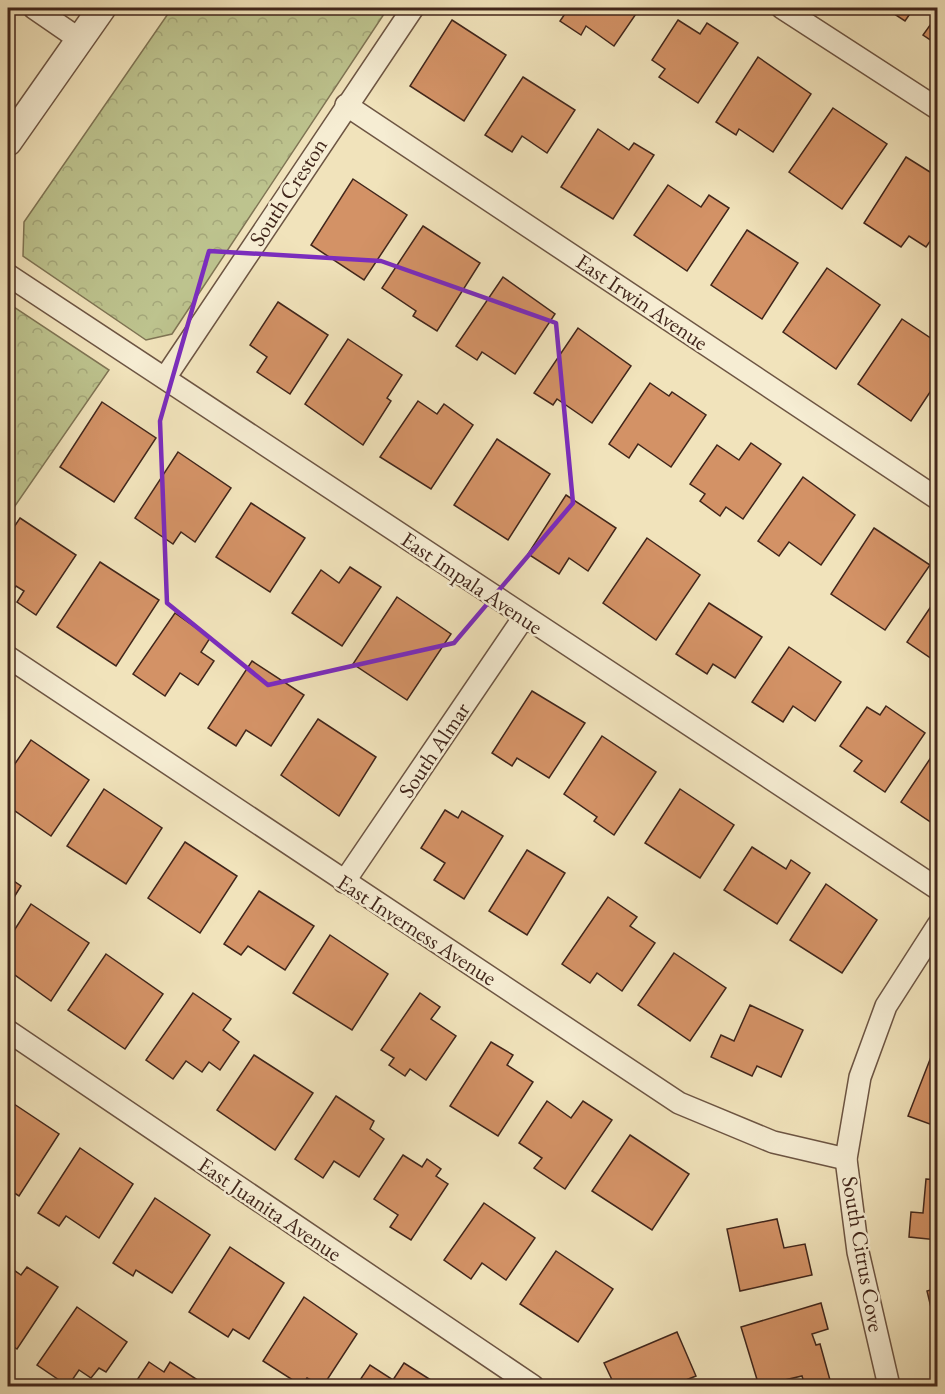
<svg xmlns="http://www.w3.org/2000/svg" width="945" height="1394" font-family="'EB Garamond',serif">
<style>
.park{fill:url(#park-crowns);stroke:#7f7454;stroke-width:1.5}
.building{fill:#d39266;stroke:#41261b;stroke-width:1.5}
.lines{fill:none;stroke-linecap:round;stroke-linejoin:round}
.minor-casing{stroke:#6d5543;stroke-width:24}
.tertiary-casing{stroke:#6d5543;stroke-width:30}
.minor{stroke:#f6edd3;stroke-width:21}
.tertiary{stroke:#f6edd3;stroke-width:27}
.marked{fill:none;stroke:#7b2cbf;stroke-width:4.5;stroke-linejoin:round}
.labels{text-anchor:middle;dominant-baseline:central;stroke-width:5;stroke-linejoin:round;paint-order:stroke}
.street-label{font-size:22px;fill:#41261b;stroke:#f6edd3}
</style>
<defs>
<pattern id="park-crowns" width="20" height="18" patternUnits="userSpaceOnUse" patternTransform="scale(1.5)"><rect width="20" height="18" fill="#bdc38e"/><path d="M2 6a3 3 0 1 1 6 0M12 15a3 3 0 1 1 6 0" fill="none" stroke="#a4a77a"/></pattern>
</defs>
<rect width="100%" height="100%" fill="#f1e3bb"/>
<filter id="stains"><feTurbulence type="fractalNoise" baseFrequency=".00333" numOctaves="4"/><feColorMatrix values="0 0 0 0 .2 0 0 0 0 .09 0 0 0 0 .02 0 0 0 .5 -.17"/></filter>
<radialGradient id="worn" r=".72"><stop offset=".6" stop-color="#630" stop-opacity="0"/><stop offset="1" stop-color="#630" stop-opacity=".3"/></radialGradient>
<g class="park">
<polygon points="172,8 388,8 172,334 146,340 23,256 24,222"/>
<polygon points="8,303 109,370 8,516"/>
</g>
<g class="building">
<polygon points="569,8 640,8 614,46 586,26 581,35 560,21"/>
<polygon points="885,8 914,8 905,21"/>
<polygon points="938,14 938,45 923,35"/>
<polygon points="452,20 506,55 464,121 410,86"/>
<polygon points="678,20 700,34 707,23 738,43 698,103 659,77 665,69 652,60"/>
<polygon points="758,57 811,94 773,152 739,129 736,135 716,122"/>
<polygon points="523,77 575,110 547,153 522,136 512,152 485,135"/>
<polygon points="833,108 887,144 842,209 789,172"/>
<polygon points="598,129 629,150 634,143 654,155 613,219 561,187"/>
<polygon points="906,157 938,177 938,230 926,247 909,236 901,247 864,223"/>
<polygon points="353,179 407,215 364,280 311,245"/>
<polygon points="668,185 701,207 709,195 729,208 687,271 634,235"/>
<polygon points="423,226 480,263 437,331 413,316 416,311 382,288"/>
<polygon points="747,230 798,263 762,319 711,285"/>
<polygon points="827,268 880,305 836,369 783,332"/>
<polygon points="503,277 555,314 515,374 482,352 477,360 456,346"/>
<polygon points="278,302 328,335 290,394 257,372 267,357 250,345"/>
<polygon points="902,319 938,343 938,380 911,421 858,384"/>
<polygon points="578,328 631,366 592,423 557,399 553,405 534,393"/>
<polygon points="348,339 402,375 387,398 391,401 363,445 305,404"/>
<polygon points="650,383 669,396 672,392 706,415 671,467 638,444 629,458 609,444"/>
<polygon points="418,401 437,414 444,404 473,425 431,489 380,457"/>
<polygon points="102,402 156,438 114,502 60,467"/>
<polygon points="497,439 550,474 508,540 454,505"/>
<polygon points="751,443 781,464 743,519 726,507 720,516 700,501 705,494 690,484 717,445 739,460"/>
<polygon points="178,452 231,488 195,542 181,532 173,544 135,518"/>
<polygon points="803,477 855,515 821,565 789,542 779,556 758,541"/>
<polygon points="566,495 616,528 588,571 569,558 559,574 528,554"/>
<polygon points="251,503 305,538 270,592 216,557"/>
<polygon points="20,518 76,555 36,615 17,602 24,591 16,586 8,597 8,536"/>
<polygon points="874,528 930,565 885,630 831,594"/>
<polygon points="647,538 700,575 656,640 603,603"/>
<polygon points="100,562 159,600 116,666 57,627"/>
<polygon points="350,567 381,587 342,646 292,613 321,570 339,583"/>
<polygon points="938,596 938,663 907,642"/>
<polygon points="397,597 451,634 407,700 353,664"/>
<polygon points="709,603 762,637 735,678 713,664 707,674 676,654"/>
<polygon points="175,613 210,638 201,652 214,661 198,685 180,673 165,696 133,674"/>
<polygon points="789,647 841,682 815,721 793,706 783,722 752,702"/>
<polygon points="252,661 304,695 271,746 246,730 236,746 208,728"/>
<polygon points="532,691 585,723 549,778 517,758 512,766 492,753"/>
<polygon points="886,706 925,733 885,792 854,771 862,761 840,746 867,707 880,715"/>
<polygon points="318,719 376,757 339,816 281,775"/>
<polygon points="602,736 656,772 614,835 594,821 597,817 564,794"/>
<polygon points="31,740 89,780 51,836 8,806 8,774"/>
<polygon points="938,747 938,827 901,802"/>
<polygon points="104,789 162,828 126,884 67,846"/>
<polygon points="680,789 734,825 700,878 645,843"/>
<polygon points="445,810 458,818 462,811 503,836 464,899 434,880 445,863 421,848"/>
<polygon points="185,842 237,876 200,933 148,898"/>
<polygon points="752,847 786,869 791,860 810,873 777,924 724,890"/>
<polygon points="527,850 565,873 527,935 489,911"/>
<polygon points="8,877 21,886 8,907"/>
<polygon points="826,884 877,920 842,973 790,940"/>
<polygon points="259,891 314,926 285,970 248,946 241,955 224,944"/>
<polygon points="608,897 637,917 630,926 655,943 622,991 597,973 590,983 562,964"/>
<polygon points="31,904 89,943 51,1001 8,970 8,940"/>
<polygon points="330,935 388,974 352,1030 293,993"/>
<polygon points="674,953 726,988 690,1041 638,1005"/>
<polygon points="106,954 163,994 125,1049 68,1010"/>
<polygon points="193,993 231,1019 223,1030 239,1042 220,1070 209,1062 202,1072 186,1061 173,1079 146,1060"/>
<polygon points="420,993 440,1007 431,1019 456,1036 426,1080 410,1069 405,1076 389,1065 394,1058 381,1050"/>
<polygon points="750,1005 803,1030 781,1077 757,1066 752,1076 711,1057 721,1035 734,1041"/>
<polygon points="491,1042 513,1055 507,1065 533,1082 498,1136 450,1106"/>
<polygon points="254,1055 313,1093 275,1150 217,1110"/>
<polygon points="931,1057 938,1060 938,1127 908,1116"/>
<polygon points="336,1096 374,1121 370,1129 384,1139 359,1177 334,1161 323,1178 295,1159"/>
<polygon points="8,1100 59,1134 19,1196 8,1189"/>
<polygon points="547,1101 571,1118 583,1101 612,1120 565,1189 534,1168 542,1158 519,1143"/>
<polygon points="630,1135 689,1174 652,1230 592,1191"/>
<polygon points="80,1148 133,1184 99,1238 66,1216 59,1226 38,1213"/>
<polygon points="403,1155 422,1167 427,1159 441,1169 436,1176 448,1184 411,1240 390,1227 398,1215 374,1199"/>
<polygon points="926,1179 938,1180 938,1240 909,1237 911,1212 923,1213"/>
<polygon points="155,1198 210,1235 172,1293 136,1270 133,1276 113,1263"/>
<polygon points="484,1203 535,1238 506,1280 482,1263 471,1279 444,1260"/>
<polygon points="777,1219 784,1248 805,1244 812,1275 740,1291 727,1229"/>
<polygon points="230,1247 284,1283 249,1339 233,1329 228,1337 189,1312"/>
<polygon points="556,1251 613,1289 578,1342 520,1304"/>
<polygon points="8,1266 21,1275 27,1267 58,1287 17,1349 8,1343"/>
<polygon points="938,1288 938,1323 935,1324 927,1291"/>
<polygon points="304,1297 357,1334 323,1386 307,1378 302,1386 263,1361"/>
<polygon points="821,1303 828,1329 812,1334 816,1345 820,1344 830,1380 805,1386 802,1376 759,1386 741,1327"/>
<polygon points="77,1307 127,1342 106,1372 99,1368 91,1378 79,1370 68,1386 37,1365"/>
<polygon points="677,1332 696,1376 681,1382 683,1386 615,1386 604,1363"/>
<polygon points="149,1362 164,1372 170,1362 207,1386 133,1386"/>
<polygon points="404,1363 434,1382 431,1386 356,1386 370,1365 393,1380"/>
</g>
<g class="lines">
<g class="minor-casing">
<g id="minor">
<polyline points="34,8 79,39"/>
<polyline points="782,8 938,109"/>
<polyline points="346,105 938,499"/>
<polyline points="8,275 938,889"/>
<polyline points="165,378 413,8"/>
<polyline points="8,657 679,1103 773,1142 846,1159"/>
<polyline points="344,882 524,617"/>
<polyline points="8,1031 533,1386"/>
<polyline points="889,1386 858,1252 846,1159 860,1077 886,1006 938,925"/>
</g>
</g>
<g class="tertiary-casing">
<polyline id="tertiary" points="8,142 102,8"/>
</g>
<use href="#minor" class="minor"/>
<use href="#tertiary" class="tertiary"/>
</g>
<path class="marked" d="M209 251 381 261 556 323 573 503 454 643 268 685 167 603 160 421Z"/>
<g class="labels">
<g class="street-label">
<text transform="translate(288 192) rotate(-57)">South Creston</text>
<text transform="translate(642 302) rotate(34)">East Irwin Avenue</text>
<text transform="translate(472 583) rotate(34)">East Impala Avenue</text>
<text transform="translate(434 750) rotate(-56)">South Almar</text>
<text transform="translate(417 930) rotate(33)">East Inverness Avenue</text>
<text transform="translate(270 1209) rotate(34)">East Juanita Avenue</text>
<text transform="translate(863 1254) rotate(80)">South Citrus Cove</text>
</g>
</g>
<rect width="945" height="1394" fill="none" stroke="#f1e3bb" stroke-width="30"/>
<rect x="9" y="9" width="927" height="1376" fill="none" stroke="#41261b" stroke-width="3"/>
<rect x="15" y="15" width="915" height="1364" fill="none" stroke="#41261b" stroke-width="1.5"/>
<rect width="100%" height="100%" filter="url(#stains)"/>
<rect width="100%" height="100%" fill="url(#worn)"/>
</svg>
